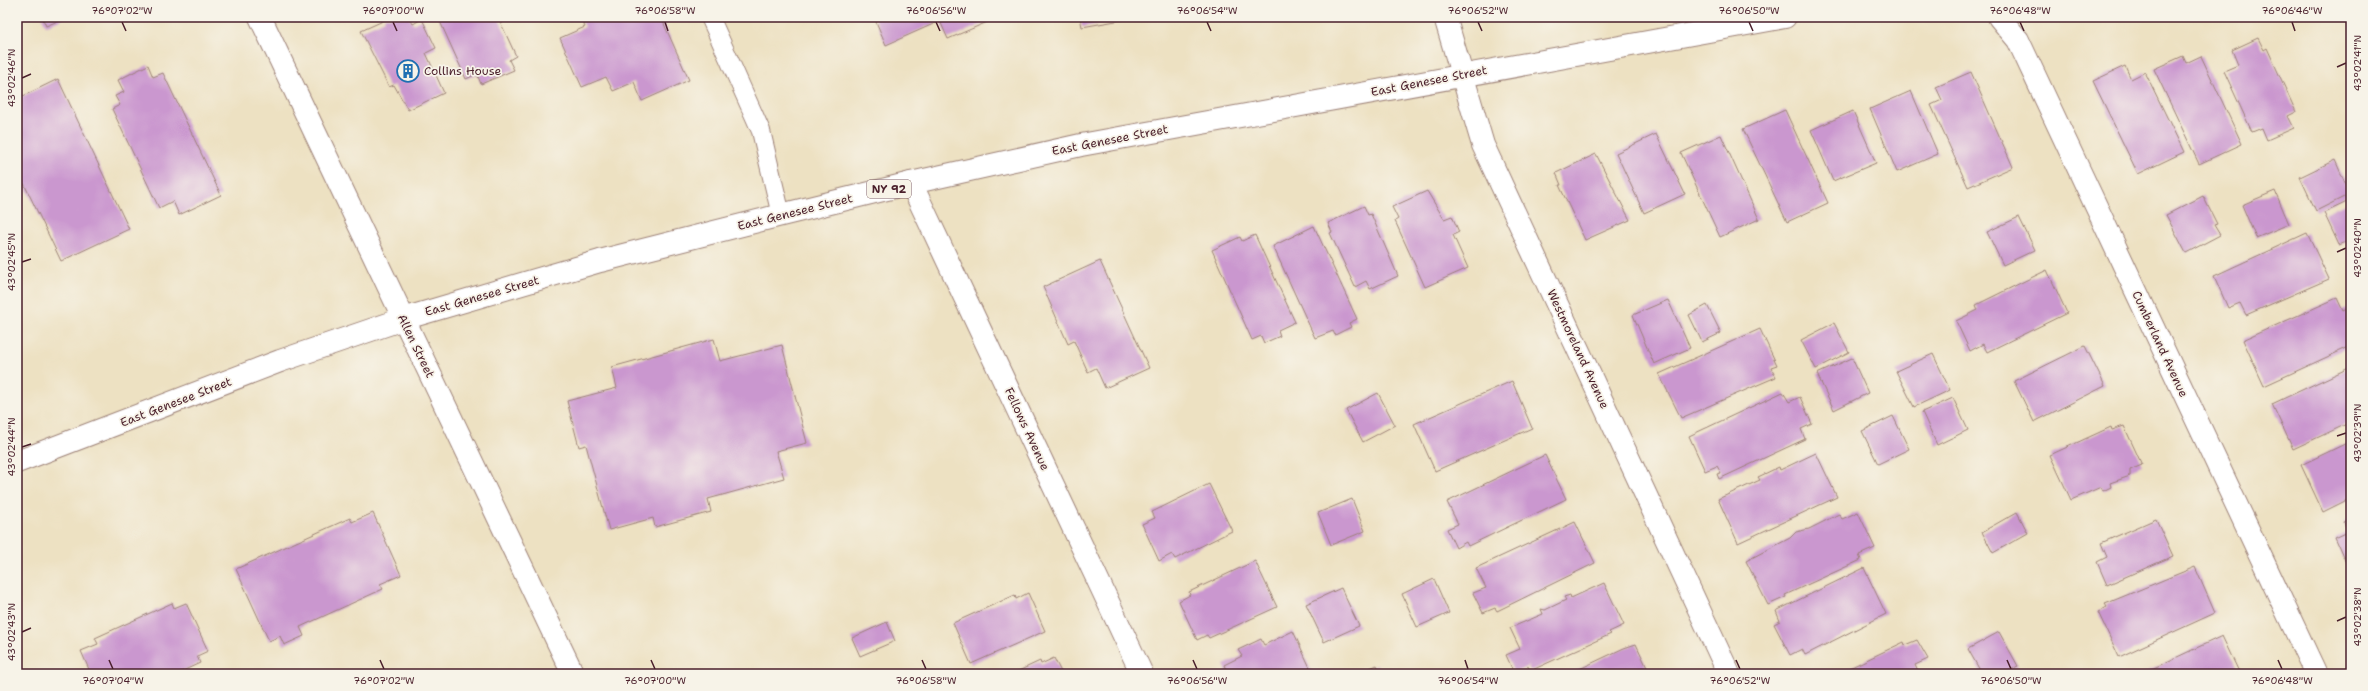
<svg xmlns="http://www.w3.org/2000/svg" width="2368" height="691" font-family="'Shantell Sans',sans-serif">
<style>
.building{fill:#ca97cf}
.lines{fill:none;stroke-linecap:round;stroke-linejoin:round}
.service-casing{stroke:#9c8076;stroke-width:20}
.minor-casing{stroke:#9c8076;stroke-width:24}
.primary-casing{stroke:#9c8076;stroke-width:24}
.service{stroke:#fff;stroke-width:18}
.minor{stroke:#fff;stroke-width:22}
.primary{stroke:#fff;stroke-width:22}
.ticks{fill:none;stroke:#4a1f2b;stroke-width:1.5}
.labels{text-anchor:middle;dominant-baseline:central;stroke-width:3.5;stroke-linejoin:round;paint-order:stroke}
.shield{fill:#f7f3e8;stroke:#7e5f64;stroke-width:1}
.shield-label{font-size:11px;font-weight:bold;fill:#4a1f2b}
.poi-label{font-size:12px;fill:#4a1f2b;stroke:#f7f3e8;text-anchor:start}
.street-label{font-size:12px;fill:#4a1f2b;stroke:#f7f3e8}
.neatline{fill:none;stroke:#4a1f2b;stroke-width:1.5}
.ticks-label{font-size:10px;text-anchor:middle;fill:#4a1f2b}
</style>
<rect width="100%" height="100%" fill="#f7f3e8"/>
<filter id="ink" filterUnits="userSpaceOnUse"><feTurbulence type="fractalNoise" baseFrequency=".025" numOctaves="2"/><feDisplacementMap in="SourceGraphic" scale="8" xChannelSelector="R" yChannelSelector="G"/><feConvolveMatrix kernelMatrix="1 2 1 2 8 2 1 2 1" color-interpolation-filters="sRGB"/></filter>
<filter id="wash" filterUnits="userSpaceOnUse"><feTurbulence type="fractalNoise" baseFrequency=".012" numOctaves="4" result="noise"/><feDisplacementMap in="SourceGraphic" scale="16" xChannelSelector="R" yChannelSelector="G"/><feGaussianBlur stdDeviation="0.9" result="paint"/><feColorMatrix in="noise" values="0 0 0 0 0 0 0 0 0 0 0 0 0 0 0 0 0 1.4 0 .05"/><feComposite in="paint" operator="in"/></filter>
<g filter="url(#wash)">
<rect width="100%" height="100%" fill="#ede1c2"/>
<g id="blocks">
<g class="building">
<polygon points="42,17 67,17 46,26"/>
<polygon points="384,17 409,17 413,24 422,19 436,48 426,53 444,93 408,110 394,85 389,87 361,31 385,20"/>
<polygon points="438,17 498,17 516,56 509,60 514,70 481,84 477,74 466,79"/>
<polygon points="580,17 661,17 689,80 642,101 634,82 613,91 606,77 582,87 560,38 585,27"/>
<polygon points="874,17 999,17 948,39 940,21 886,45"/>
<polygon points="1080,17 1126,17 1127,19 1082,27"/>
<polygon points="2258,38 2264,50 2267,48 2296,112 2288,116 2294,128 2267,140 2262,128 2252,132 2224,71 2238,65 2232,50"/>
<polygon points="2183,56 2186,63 2201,56 2242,144 2199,164 2154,69"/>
<polygon points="148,65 153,77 163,73 221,195 179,215 173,201 159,208 112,109 120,105 115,96 124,92 118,80"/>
<polygon points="2125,66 2131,79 2145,72 2184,152 2138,174 2093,81"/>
<polygon points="1971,72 2013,167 1968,187 1931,105 1942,100 1936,87"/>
<polygon points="58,79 129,229 61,261 17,169 17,99"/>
<polygon points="1911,91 1938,154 1897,172 1870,109"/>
<polygon points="1785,110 1828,203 1787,222 1743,129"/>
<polygon points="1853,111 1876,163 1833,181 1811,130"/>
<polygon points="1656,134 1685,194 1644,213 1616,153"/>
<polygon points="1721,135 1759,219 1720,237 1681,153"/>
<polygon points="1596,154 1630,220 1585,240 1559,185 1561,185 1556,173"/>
<polygon points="2335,160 2350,194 2316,211 2300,177"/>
<polygon points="1427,191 1444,219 1452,216 1459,232 1453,235 1468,268 1425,287 1395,221 1398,219 1392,207"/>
<polygon points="2275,191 2289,224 2256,238 2242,205"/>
<polygon points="2203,196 2217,224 2214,225 2220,235 2186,253 2166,215"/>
<polygon points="2351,200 2351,240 2339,245 2324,213"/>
<polygon points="1364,206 1368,215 1371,214 1398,276 1370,289 1366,281 1355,287 1330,233 1332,232 1328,223"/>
<polygon points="2019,217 2035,250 2003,265 1987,232"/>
<polygon points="1314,226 1357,319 1349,323 1351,327 1335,335 1333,331 1315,338 1273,246"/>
<polygon points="2307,233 2329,279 2246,315 2240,303 2228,308 2214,276"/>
<polygon points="1255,235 1295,322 1278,330 1280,336 1264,343 1261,336 1252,340 1212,250 1240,237 1242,241"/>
<polygon points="1100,261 1149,368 1105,388 1096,368 1088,372 1074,341 1068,344 1043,287"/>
<polygon points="2047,270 2067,313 1987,352 1983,344 1970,351 1956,321 1978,310 1976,305"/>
<polygon points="2337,298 2343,311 2351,307 2351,346 2264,386 2243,340"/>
<polygon points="1668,300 1690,348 1654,364 1633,315"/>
<polygon points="1707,305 1721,333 1702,342 1689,315"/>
<polygon points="1834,323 1849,352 1816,369 1801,340"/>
<polygon points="1760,329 1777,365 1771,367 1776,377 1681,418 1659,374"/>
<polygon points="714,339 720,361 782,345 807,443 776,451 784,478 708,499 711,512 655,527 653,518 609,530 586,445 579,447 567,401 617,388 612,367"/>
<polygon points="2085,346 2105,386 2034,422 2014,381"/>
<polygon points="1933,354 1950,390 1914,407 1896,371"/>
<polygon points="1852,358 1868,393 1834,410 1817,374"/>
<polygon points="2351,367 2351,422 2293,449 2272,404"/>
<polygon points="1512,381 1532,428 1435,471 1414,424"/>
<polygon points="1783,392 1789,402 1800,397 1812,424 1801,429 1805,439 1719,479 1717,474 1721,473 1717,466 1705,471 1689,436"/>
<polygon points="1378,393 1395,425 1363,442 1346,410"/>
<polygon points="1953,398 1968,430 1937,445 1922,412"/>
<polygon points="1893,416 1909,449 1878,464 1862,431"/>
<polygon points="2124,426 2142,465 2130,470 2130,476 2110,483 2111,487 2103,491 2101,487 2071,500 2050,455 2111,427 2112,430"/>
<polygon points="2351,441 2351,498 2323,512 2301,465"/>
<polygon points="1816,453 1837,497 1738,543 1718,499 1760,480 1758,477 1779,467 1780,470"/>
<polygon points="1545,455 1566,499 1468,546 1466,542 1456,548 1447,529 1458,524 1447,502"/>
<polygon points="1209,484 1232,531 1175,559 1172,554 1159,561 1142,524 1155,518 1152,512"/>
<polygon points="1352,499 1365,531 1331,545 1318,513"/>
<polygon points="1858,512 1875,548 1859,555 1861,560 1785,595 1786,597 1768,605 1746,561 1790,538 1796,532 1809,529 1839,514 1842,519"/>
<polygon points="2017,512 2028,533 1993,553 1982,532"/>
<polygon points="373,513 401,575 380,584 383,589 300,627 304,636 284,645 280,636 269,641 236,569 350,518 352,522"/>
<polygon points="2156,519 2173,556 2107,585 2097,562 2107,557 2101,543"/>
<polygon points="2351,519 2351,574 2335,538 2348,532 2344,522"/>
<polygon points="1575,522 1595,563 1497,611 1495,608 1483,613 1473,593 1486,588 1476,568"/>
<polygon points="1255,561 1277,607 1209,638 1207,635 1197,640 1179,601 1190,595 1189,592"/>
<polygon points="2195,567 2215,613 2119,657 2098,612 2107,607 2105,604"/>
<polygon points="1864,568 1886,614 1805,655 1802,649 1790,655 1774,624 1780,621 1776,611"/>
<polygon points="1434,579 1449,613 1417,627 1402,594"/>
<polygon points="1604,583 1624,625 1609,632 1611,634 1530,671 1528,666 1514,673 1506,655 1520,649 1510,628 1543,614 1541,609 1545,610 1566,600 1564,597 1570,595 1571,598"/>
<polygon points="1341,588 1359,626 1324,642 1306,604"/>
<polygon points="1028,593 1045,631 971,664 953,623 1015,595 1016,599"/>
<polygon points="172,603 174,608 186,603 208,651 197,656 200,663 176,674 91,674 81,651 98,644 95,638"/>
<polygon points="887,622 895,641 860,656 852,638"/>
<polygon points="1293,631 1313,674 1228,674 1224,665 1242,656 1238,650 1261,639 1264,645"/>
<polygon points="1999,632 2018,666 2002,674 1982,674 1968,649"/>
<polygon points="2222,636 2240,674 2141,674"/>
<polygon points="1917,640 1928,659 1915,665 1919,674 1837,674 1904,642 1905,645"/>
<polygon points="1636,644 1650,674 1569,674 1624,648"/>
<polygon points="1054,658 1062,674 1012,674 1040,661 1041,664"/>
<polygon points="1377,665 1381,674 1356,674"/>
</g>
</g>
</g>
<g filter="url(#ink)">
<use href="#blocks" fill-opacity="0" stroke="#9c8076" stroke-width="1"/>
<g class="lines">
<g class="service-casing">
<polyline id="service" points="710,17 761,131 781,215"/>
</g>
<g class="minor-casing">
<g id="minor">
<polyline points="260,17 573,674"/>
<polyline points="1445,17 1483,145 1729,674"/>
<polyline points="1999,17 2018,40 2316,674"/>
<polyline points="911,183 1142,674"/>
</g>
</g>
<g class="primary-casing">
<polyline id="primary" points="17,462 280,361 403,319 600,261 781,215 911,183 1081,145 1785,17"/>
</g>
<use href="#service" class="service"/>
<use href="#minor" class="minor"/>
<use href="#primary" class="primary"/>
</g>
</g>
<path class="ticks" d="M122 22 126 31M393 22 397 31M665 22 668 31M936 22 940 31M1207 22 1211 31M1478 22 1482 31M1749 22 1753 31M2020 22 2024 31M2292 22 2295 31M2337 67 2346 63M22 78 31 74M2337 252 2346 248M22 262 31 259M2337 436 2346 433M22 447 31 444M2337 621 2346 617M22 632 31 628M109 660 113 669M380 660 384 669M651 660 655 669M922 660 926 669M1193 660 1197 669M1465 660 1468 669M1736 660 1740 669M2007 660 2011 669M2278 660 2282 669"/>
<defs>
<g id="building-ring" transform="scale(1.15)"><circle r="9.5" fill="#f7f3e8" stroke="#1f6fb2" stroke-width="1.5"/><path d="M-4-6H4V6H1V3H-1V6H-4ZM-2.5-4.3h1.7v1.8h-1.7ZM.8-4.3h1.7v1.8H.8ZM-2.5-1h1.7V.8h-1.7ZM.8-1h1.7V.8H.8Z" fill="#1f6fb2"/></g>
</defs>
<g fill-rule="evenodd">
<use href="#building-ring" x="408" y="71"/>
</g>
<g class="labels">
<rect class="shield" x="867" y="180" width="44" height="18" rx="3"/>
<g class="shield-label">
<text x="889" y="189">NY 92</text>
</g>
<g class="poi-label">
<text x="424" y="71">Collins House</text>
</g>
<g class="street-label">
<text transform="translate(1429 81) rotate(-11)">East Genesee Street</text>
<text transform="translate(1110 140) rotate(-11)">East Genesee Street</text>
<text transform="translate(795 212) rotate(-14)">East Genesee Street</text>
<text transform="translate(482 296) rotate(-16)">East Genesee Street</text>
<text transform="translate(2160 344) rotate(65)">Cumberland Avenue</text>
<text transform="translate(416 346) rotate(64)">Allen Street</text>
<text transform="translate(1578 349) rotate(65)">Westmoreland Avenue</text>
<text transform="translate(176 402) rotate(-21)">East Genesee Street</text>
<text transform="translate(1027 429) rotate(65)">Fellows Avenue</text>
</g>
</g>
<rect width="2368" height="691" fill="none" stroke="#f7f3e8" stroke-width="44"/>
<rect x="22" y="22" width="2324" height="647" class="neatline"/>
<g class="ticks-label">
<text x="122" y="14">76°07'02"W</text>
<text x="393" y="14">76°07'00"W</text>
<text x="665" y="14">76°06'58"W</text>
<text x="936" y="14">76°06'56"W</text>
<text x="1207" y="14">76°06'54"W</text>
<text x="1478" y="14">76°06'52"W</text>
<text x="1749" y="14">76°06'50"W</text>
<text x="2020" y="14">76°06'48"W</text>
<text x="2292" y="14">76°06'46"W</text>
<text transform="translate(2357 63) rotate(-90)" y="4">43°02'41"N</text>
<text transform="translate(11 78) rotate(-90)" y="4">43°02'46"N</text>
<text transform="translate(2357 248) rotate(-90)" y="4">43°02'40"N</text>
<text transform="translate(11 262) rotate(-90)" y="4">43°02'45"N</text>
<text transform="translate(2357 433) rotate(-90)" y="4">43°02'39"N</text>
<text transform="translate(11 447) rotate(-90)" y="4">43°02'44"N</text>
<text transform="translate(2357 617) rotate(-90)" y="4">43°02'38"N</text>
<text transform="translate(11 632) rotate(-90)" y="4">43°02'43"N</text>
<text x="113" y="684">76°07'04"W</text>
<text x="384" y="684">76°07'02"W</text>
<text x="655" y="684">76°07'00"W</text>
<text x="926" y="684">76°06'58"W</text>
<text x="1197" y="684">76°06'56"W</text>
<text x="1468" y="684">76°06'54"W</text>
<text x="1740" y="684">76°06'52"W</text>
<text x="2011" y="684">76°06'50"W</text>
<text x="2282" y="684">76°06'48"W</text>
</g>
</svg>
